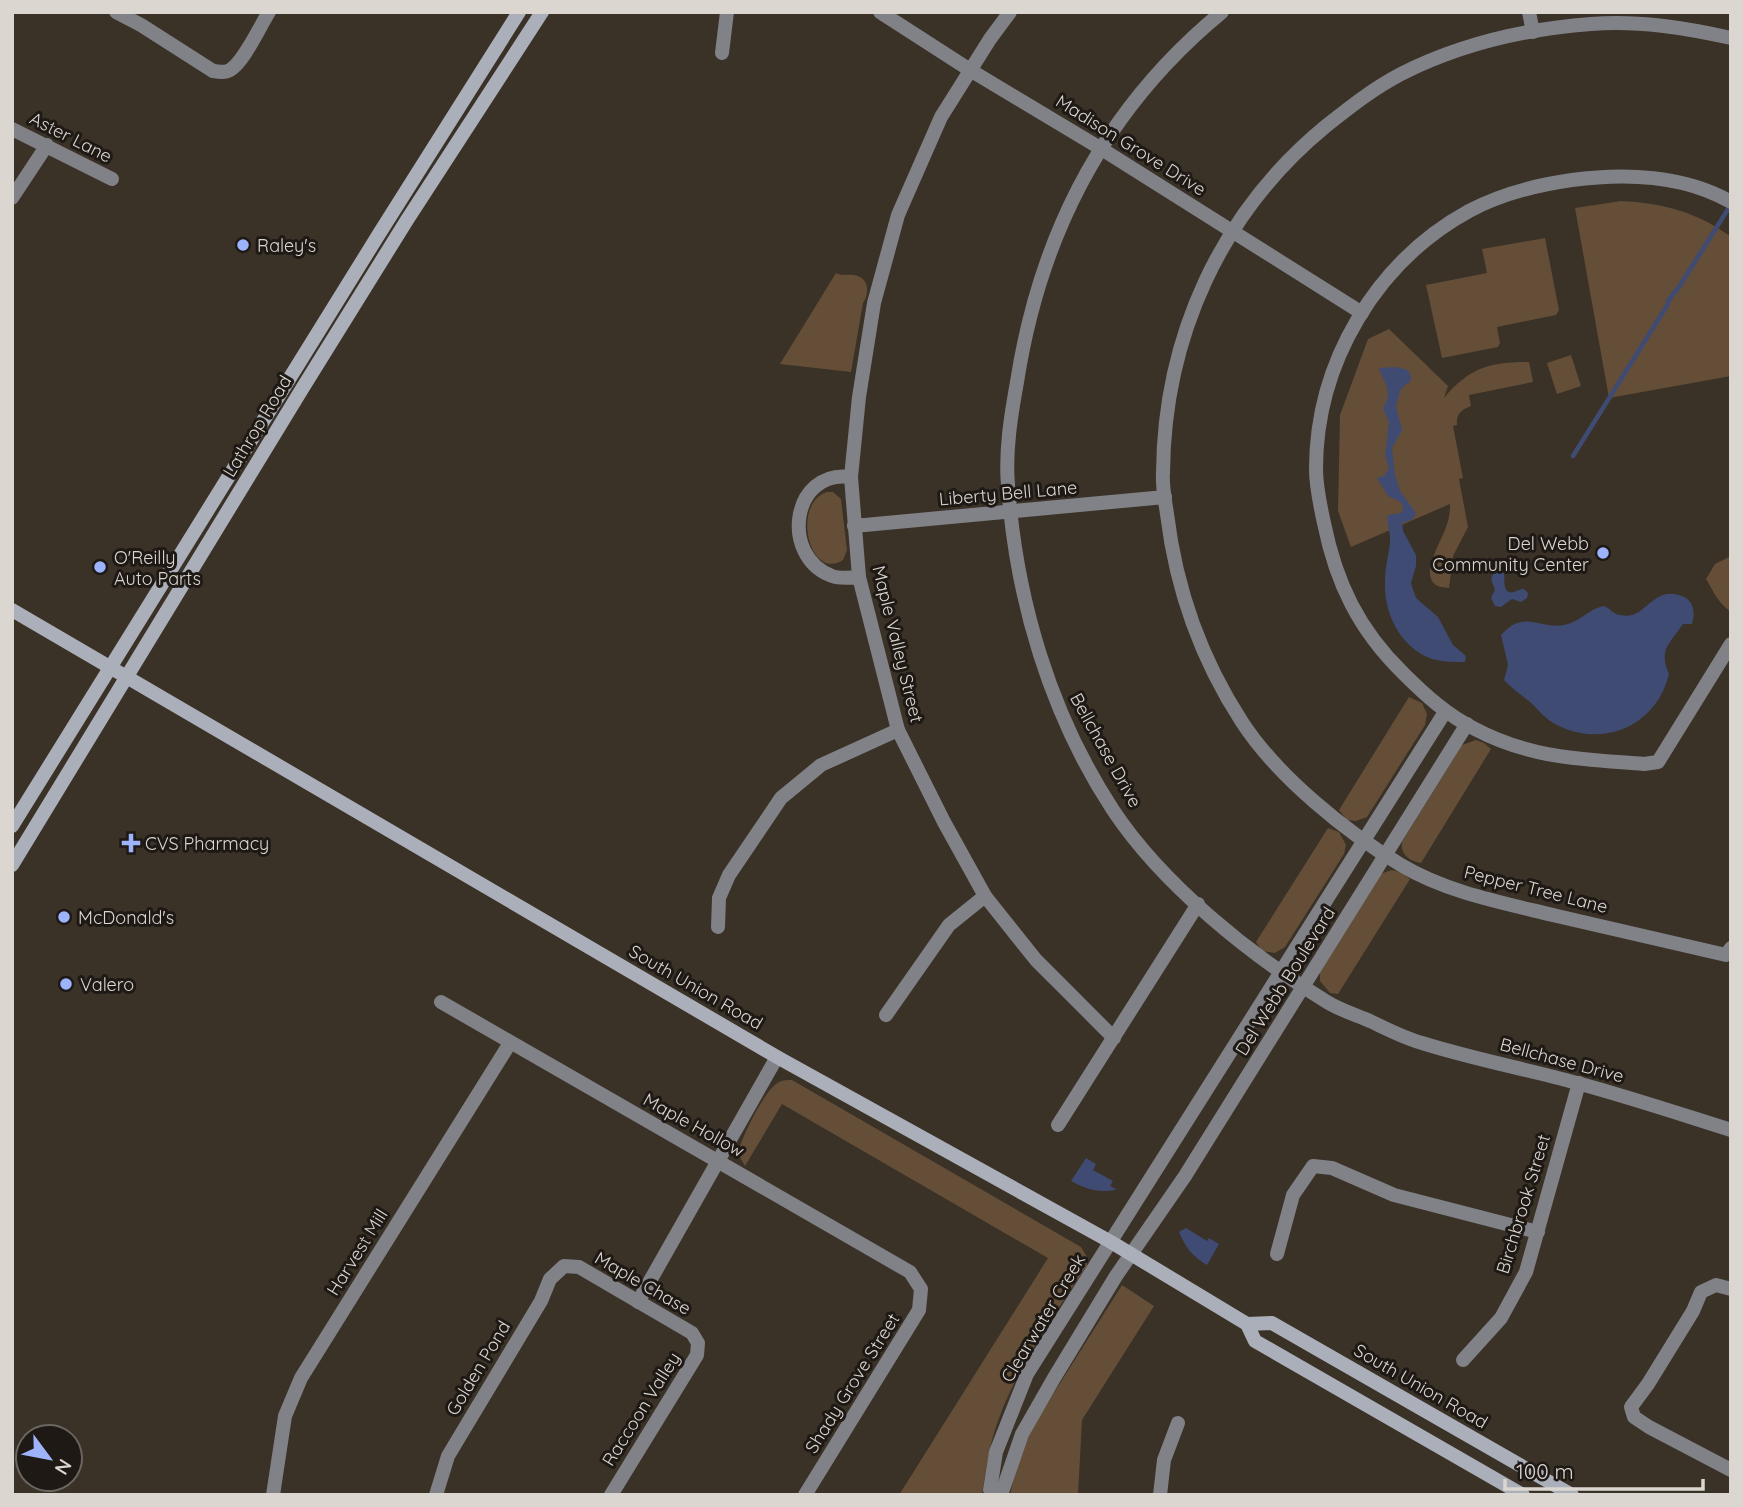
<svg xmlns="http://www.w3.org/2000/svg" width="1743" height="1507" font-family="Quicksand,sans-serif">
<style>
.green{fill:#644e37}
.water{fill:#3f4b73}
.lines{fill:none;stroke-linecap:round;stroke-linejoin:round}
.stream{stroke:#3f4b73;stroke-width:4.5}
.street{stroke:#808288;stroke-width:14}
.secondary{stroke:#abafb9;stroke-width:14}
.poi-dot{fill:#9db4fd;stroke:#1e1915;stroke-width:2.5}
.labels{text-anchor:middle;dominant-baseline:central;stroke-width:6;stroke-linejoin:round;paint-order:stroke}
.street-label{font-size:18px;fill:#dcd6d0;stroke:#1e1915}
.poi-label{font-size:18px;fill:#dcd6d0;stroke:#1e1915;text-anchor:start}
</style>
<rect width="100%" height="100%" fill="#3a3127"/>
<g class="green">
<path d="M1621 201C1663 203 1697 212 1731 237V376L1609 398 1575 208Z"/>
<polygon points="1545,238 1559,310 1556,315 1497,327 1500,343 1498,347 1442,358 1426,285 1487,273 1482,249"/>
<path d="M836 273C843 276 847 274 854 275 869 277 870 294 863 303L851 372 780 364Z"/>
<path d="M1389 329 1448 386 1444 398C1470 367 1490 362 1529 362L1533 382 1469 395 1471 406C1461 410 1456 414 1457 425L1453 426 1463 478 1459 479 1468 527 1453 556 1449 588C1411 588 1441 543 1446 527 1449 520 1450 512 1450 504L1351 547 1338 511 1340 415 1368 339Z"/>
<polygon points="1571,355 1581,386 1557,394 1547,363"/>
<path d="M827 492H833L841 499 847 550 843 560C809 582 791 503 827 492Z"/>
<path d="M1731 556V612C1717 602 1714 592 1706 579L1715 564Z"/>
<polygon points="1409,697 1422,703 1427,714 1425,725 1367,817 1356,821 1347,820 1339,810"/>
<path d="M1476 740 1484 743 1491 749 1421 863C1410 861 1400 855 1402 842L1462 745Z"/>
<polygon points="1328,828 1339,832 1346,845 1344,854 1285,947 1275,953 1262,951 1256,942"/>
<polygon points="1392,870 1403,873 1410,879 1338,994 1330,993 1320,981 1320,972 1380,874"/>
<path d="M792 1080 1081 1247 1087 1257V1266C1054 1315 1018 1365 998 1421 989 1445 986 1470 982 1495H899L1048 1258 782 1104 745 1166 738 1154C740 1140 764 1092 776 1084 781 1080 786 1080 792 1080Z"/>
<polygon points="1122,1285 1154,1306 1082,1420 1078,1495 1010,1495 1018,1459 1033,1426"/>
</g>
<g class="water">
<path d="M1396 367 1408 370 1411 377 1410 382 1406 384 1400 391 1396 407 1402 430 1392 448 1395 475 1400 491 1416 513 1412 520 1402 523 1403 531 1416 555V566L1411 583 1416 598 1438 617 1453 645 1466 656 1465 662C1454 662 1443 662 1432 659 1400 648 1383 612 1385 580 1385 567 1389 554 1390 542 1391 532 1386 524 1388 515L1401 513 1403 509 1401 502 1388 496 1377 478 1384 476 1389 468 1385 455 1389 423 1383 408C1394 392 1384 383 1379 368Z"/>
<path d="M1494 571 1504 573C1505 579 1502 595 1514 592 1517 591 1520 589 1524 589L1528 593 1527 598 1521 602 1512 599 1501 607 1495 606 1491 598 1495 590 1491 579Z"/>
<path d="M1667 594C1687 593 1698 603 1692 624H1683C1670 644 1658 649 1669 674 1657 725 1604 749 1557 725 1546 720 1538 709 1529 701 1520 694 1511 688 1504 680L1508 665 1501 635C1524 609 1538 629 1564 625 1580 622 1588 609 1604 606 1611 609 1613 614 1620 615 1642 620 1647 598 1667 594Z"/>
<path d="M1086 1158 1096 1164 1093 1170 1113 1181 1110 1186 1116 1189 1115 1190C1098 1193 1086 1189 1071 1181Z"/>
<path d="M1186 1228 1207 1241 1209 1238 1219 1244 1207 1265C1192 1256 1186 1248 1179 1232Z"/>
</g>
<g class="lines">
<polyline class="stream" points="1573,456 1668,304 1668,301 1679,287 1730,206"/>
<g class="street">
<path d="M116 12 141 25 213 71C219 72 225 73 230 70 244 62 260 26 269 12"/>
<polyline points="880,12 970,70 1100,148 1362,313"/>
<polyline points="1010,12 990,39 941,117 898,215 874,303 859,397 851,477 859,577 898,730 944,822 985,896 1036,960 1114,1038"/>
<path d="M1222 12C1105 108 1040 234 1017 382 1011 415 1005 452 1008 485 1016 599 1050 714 1113 810 1162 884 1251 956 1327 1002 1340 1010 1356 1015 1370 1021 1387 1029 1404 1038 1422 1043 1473 1059 1526 1069 1577 1083 1629 1097 1680 1114 1731 1130"/>
<polyline points="1529,12 1533,32"/>
<path d="M1731 38C1686 28 1638 20 1591 24 1525 29 1460 44 1401 74 1374 88 1350 107 1326 126 1221 212 1164 337 1163 473 1162 486 1165 500 1167 514 1176 588 1201 659 1242 722 1277 776 1346 832 1401 865 1448 893 1504 903 1557 916 1614 929 1670 942 1726 955L1731 948"/>
<polyline points="722,53 727,12"/>
<polyline points="12,129 112,179"/>
<polyline points="12,198 47,145"/>
<path d="M1731 202C1684 175 1624 173 1572 180 1536 185 1501 194 1469 211 1376 262 1316 363 1316 469 1316 487 1320 505 1324 523 1336 583 1359 630 1403 673 1425 695 1447 715 1475 729 1532 759 1582 759 1644 764L1658 762 1731 644"/>
<path d="M851 477C791 469 780 557 832 576 840 579 850 578 859 577"/>
<polyline points="854,526 1165,497"/>
<polyline points="718,927 719,898 729,875 781,798 821,765 898,730"/>
<polyline points="441,1002 910,1272 921,1289 919,1310 805,1495"/>
<polyline points="886,1015 949,925 985,896"/>
<polyline points="1058,1125 1198,904"/>
<polyline points="1277,1254 1293,1195 1313,1166 1332,1168 1394,1195 1538,1232"/>
<polyline points="1731,1289 1716,1285 1701,1292 1693,1311 1648,1384 1631,1407 1634,1417 1649,1427 1731,1470"/>
<polyline points="638,1302 777,1057"/>
<polyline points="1463,1360 1501,1318 1526,1272 1579,1083"/>
<polyline points="273,1495 285,1416 301,1378 510,1043"/>
<polyline points="436,1495 448,1456 541,1301 550,1279 564,1266 579,1267 692,1333 698,1343 697,1355 611,1495"/>
<polyline points="993,1495 990,1490 996,1452 1027,1374 1445,712"/>
<polyline points="1001,1495 1022,1434 1054,1378 1116,1276 1185,1176 1467,724"/>
<polyline points="1160,1495 1164,1460 1178,1423"/>
</g>
<g class="secondary">
<polyline points="12,610 777,1057 1111,1242 1247,1324 1272,1323 1572,1495"/>
<polyline points="12,826 379,234 519,12"/>
<polyline points="12,865 302,389 407,220 542,12"/>
<polyline points="1247,1324 1255,1341 1523,1495"/>
</g>
</g>
<g class="poi-dot">
<circle cx="243" cy="245" r="7"/>
<circle cx="1603" cy="553" r="7"/>
<circle cx="100" cy="567" r="7"/>
<path d="M127.5 832.5h7v7h7v7h-7v7h-7v-7h-7v-7h7z"/>
<circle cx="64" cy="917" r="7"/>
<circle cx="66" cy="984" r="7"/>
</g>
<g class="labels">
<g class="street-label">
<text transform="translate(71 137) rotate(27)">Aster Lane</text>
<text transform="translate(1131 145) rotate(32)">Madison Grove Drive</text>
<text transform="translate(257 426) rotate(-59)">Lathrop Road</text>
<text transform="translate(1008 493) rotate(-5)">Liberty Bell Lane</text>
<text transform="translate(898 644) rotate(76)">Maple Valley Street</text>
<text transform="translate(1106 750) rotate(61)">Bellchase Drive</text>
<text transform="translate(1536 889) rotate(14)">Pepper Tree Lane</text>
<text transform="translate(1285 981) rotate(-58)">Del Webb Boulevard</text>
<text transform="translate(696 987) rotate(30)">South Union Road</text>
<text transform="translate(1562 1060) rotate(15)">Bellchase Drive</text>
<text transform="translate(694 1125) rotate(29)">Maple Hollow</text>
<text transform="translate(1523 1204) rotate(-73)">Birchbrook Street</text>
<text transform="translate(357 1252) rotate(-58)">Harvest Mill</text>
<text transform="translate(643 1283) rotate(30)">Maple Chase</text>
<text transform="translate(1043 1318) rotate(-59)">Clearwater Creek</text>
<text transform="translate(478 1368) rotate(-59)">Golden Pond</text>
<text transform="translate(852 1383) rotate(-58)">Shady Grove Street</text>
<text transform="translate(1421 1386) rotate(30)">South Union Road</text>
<text transform="translate(641 1409) rotate(-58)">Raccoon Valley</text>
</g>
<g class="poi-label">
<text x="257" y="245">Raley's</text>
<text x="1589" y="543" text-anchor="end">Del Webb<tspan x="1589" dy="21">Community Center</tspan></text>
<text x="114" y="557">O'Reilly<tspan x="114" dy="21">Auto Parts</tspan></text>
<text x="145" y="843">CVS Pharmacy</text>
<text x="78" y="917">McDonald's</text>
<text x="80" y="984">Valero</text>
</g>
</g>
<rect width="1743" height="1507" fill="none" stroke="#dcd6d0" stroke-width="28"/>
<g transform="translate(49 1458) rotate(122)"><circle r="33" fill="#1e1915" stroke="#6a6560" stroke-width="2"/>
<path d="M0-5L12 26L0 18L-12 26Z" fill="#9db4fd"/>
<text y="-10" font-size="19" font-weight="bold" text-anchor="middle" fill="#dcd6d0">N</text>
</g>
<path d="M1505 1479v10h198v-10" fill="none" stroke="#dcd6d0" stroke-width="3.5"/>
<text x="1516" y="1479" font-size="21" fill="#dcd6d0" stroke="#1e1915" stroke-width="5" paint-order="stroke">100 m</text>
</svg>
